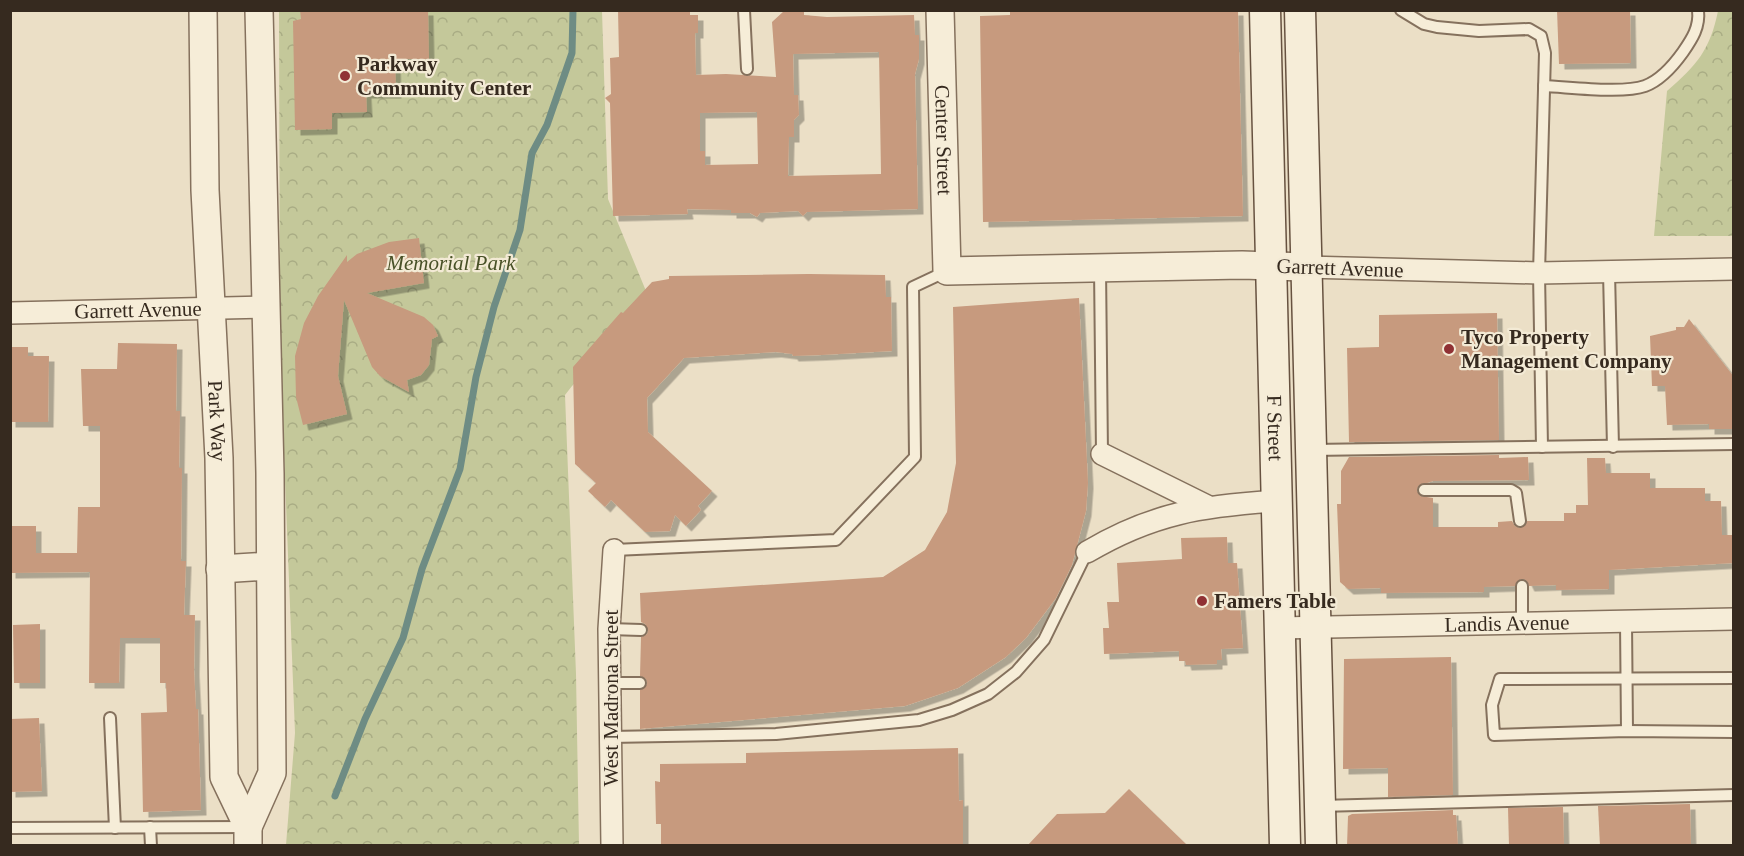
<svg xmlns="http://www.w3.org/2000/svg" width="1744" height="856" font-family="'Times New Roman',serif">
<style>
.forest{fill:url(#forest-crowns)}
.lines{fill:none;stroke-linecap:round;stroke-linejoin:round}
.stream{stroke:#6e8c84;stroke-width:7}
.building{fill:#c79a7e;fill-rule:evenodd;filter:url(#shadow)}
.service-casing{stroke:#85715d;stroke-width:14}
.minor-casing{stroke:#85715d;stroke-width:24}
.tertiary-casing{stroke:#85715d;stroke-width:30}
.secondary-casing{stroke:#675240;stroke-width:33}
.service{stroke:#f6edd8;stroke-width:10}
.minor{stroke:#f6edd8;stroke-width:21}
.tertiary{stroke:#f6edd8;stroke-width:27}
.secondary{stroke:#f6edd8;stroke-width:30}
.poi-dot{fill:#903134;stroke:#f3ead5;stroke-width:2}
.labels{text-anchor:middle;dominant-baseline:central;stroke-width:4.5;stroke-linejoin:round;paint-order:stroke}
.poi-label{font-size:21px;font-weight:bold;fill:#362a1f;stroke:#f3ead5;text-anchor:start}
.street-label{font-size:21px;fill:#362a1f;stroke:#f3ead5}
.park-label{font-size:21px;font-style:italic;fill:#485127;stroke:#f3ead5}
</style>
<defs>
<pattern id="forest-crowns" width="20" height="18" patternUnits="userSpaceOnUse" patternTransform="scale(1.5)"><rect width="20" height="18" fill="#c4c89a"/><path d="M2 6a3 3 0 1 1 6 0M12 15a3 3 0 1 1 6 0" fill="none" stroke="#a9ac84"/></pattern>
<filter id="shadow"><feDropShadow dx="5.5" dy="5.5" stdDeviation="0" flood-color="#0004"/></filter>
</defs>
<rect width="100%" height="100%" fill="#ebdfc6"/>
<g class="forest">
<polygon points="279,11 602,11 608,199 646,291 565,395 576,674 579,845 286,845 295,733 280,352"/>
<path d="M1718 11H1733V236H1654L1667 91C1697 65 1710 50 1718 11Z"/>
</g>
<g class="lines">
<polyline class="stream" points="335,796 365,719 403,638 422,569 460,469 476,377 494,307 520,230 532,153 547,125 572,53 573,10"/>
</g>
<g class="building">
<polygon points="300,10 428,10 429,59 395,59 396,93 366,93 367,112 332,113 332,129 295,130 293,21 301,19"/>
<path d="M618 10H690V15H698V33H695L696 75 726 74 776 77 772 22 784 11 804 10V15L827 17 914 15 915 35H919V59L915 74 918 209 807 212 803 216 798 211 760 213 757 217 750 213H731V210L687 209 688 214 613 216 610 103 605 98 611 94 610 58 619 57ZM879 52 881 174 788 176 789 137H794V120L799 115 798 95H794L793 54ZM757 112 758 164 705 165V151H700V113Z"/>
<polygon points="1010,10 1238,10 1243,216 983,222 980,16 1010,15"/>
<polygon points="1557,10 1630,10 1631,63 1559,64"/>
<polygon points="419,238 424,283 367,293 424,317 433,325 438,336 432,339 429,365 421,375 407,380 409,392 380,376 372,367 344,300 338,376 347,414 303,425 296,397 295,356 304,323 318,296 347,255 347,262 357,254 389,242"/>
<polygon points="809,274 885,275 886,297 891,297 892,351 821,355 793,356 792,354 776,352 684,358 647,398 648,432 712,491 698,506 701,510 686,526 675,515 670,531 645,532 611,500 605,507 588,491 596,483 575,464 573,367 621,312 623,313 652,282 669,279 669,276"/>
<polygon points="1079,298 1088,483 1086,511 1072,565 1056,598 1026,638 1006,657 958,688 905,706 640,729 640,690 647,684 646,679 640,676 641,637 647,634 648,630 645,624 641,622 640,593 883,577 925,550 947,512 956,463 953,307"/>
<polygon points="1497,313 1499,440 1349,442 1347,348 1379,347 1379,315"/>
<polygon points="1689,319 1734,377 1734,429 1709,429 1709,424 1667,425 1665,386 1652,386 1650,336 1676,330 1676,327 1684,327"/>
<polygon points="118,343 177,344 176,411 180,411 179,468 182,468 181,561 186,561 184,615 195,615 194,670 196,709 198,709 201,810 143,812 141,713 167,712 166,683 160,683 160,638 120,638 119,683 89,683 90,572 10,573 10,526 36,526 36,553 77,553 78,507 100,507 100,426 83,426 81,369 117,369"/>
<polygon points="10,347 28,347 28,356 49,356 48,422 10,422"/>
<polygon points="1499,455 1499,458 1528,457 1529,480 1433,481 1418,486 1417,491 1420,496 1433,498 1433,527 1498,527 1498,522 1512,521 1515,526 1520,528 1527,521 1564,521 1564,513 1576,513 1576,505 1588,505 1587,458 1605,458 1606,473 1650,473 1650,488 1705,488 1705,501 1721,501 1722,535 1734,535 1734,563 1609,570 1609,589 1556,590 1556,585 1529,586 1526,580 1521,579 1515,586 1484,587 1484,592 1381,593 1381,588 1348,589 1340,582 1337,504 1341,504 1341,471 1349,457"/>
<polygon points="1227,537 1228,563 1237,563 1243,648 1221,649 1222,660 1217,660 1217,664 1186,665 1185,661 1179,661 1179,651 1104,654 1103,628 1109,628 1107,602 1119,602 1117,563 1182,559 1181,538"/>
<polygon points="40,624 40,683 14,683 13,625"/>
<polygon points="1451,657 1453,795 1388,797 1388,768 1343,769 1344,659"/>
<polygon points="39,718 42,791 10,792 10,719"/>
<polygon points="958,748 959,801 963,800 963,846 661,846 661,824 656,824 655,781 660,782 660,764 746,763 746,753"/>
<polygon points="1129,789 1188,846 1027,846 1057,814 1105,813"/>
<polygon points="1690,804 1691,846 1600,846 1598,806"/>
<polygon points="1563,807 1564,846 1509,846 1508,808"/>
<polygon points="1453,810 1453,815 1456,815 1458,846 1347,846 1348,816 1352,814"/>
</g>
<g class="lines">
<g class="service-casing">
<g id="service">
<polyline points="744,10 747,69"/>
<polyline points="1401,10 1424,24 1437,27 1479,31 1529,29 1541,36 1545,53 1539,273 1542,447"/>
<path d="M1544 86C1569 87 1623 94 1645 86 1661 80 1673 66 1683 52 1692 39 1700 27 1698 10"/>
<polyline points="1100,268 1102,454"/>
<polyline points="1609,272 1613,447"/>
<polyline points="1311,450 1734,444"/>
<polyline points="1424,490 1511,490 1516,493 1520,521"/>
<polyline points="614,550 836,540 915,457 913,287 947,271"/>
<polyline points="1522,586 1522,623"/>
<polyline points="1626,622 1627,731"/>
<polyline points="609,629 641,630"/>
<polyline points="1734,678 1500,679 1492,705 1494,735 1627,731 1734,732"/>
<polyline points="610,683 640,683"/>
<polyline points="110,718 115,828"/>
<polyline points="610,737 776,734 919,720 952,710 988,694 1016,672 1044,640 1087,552"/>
<polyline points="1320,806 1734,795"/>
<polyline points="150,827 151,846"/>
<polyline points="10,828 247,827"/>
</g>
</g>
<g class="minor-casing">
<g id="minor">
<polyline points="1306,267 1539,273 1734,269"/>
<path id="s1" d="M10 313 266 307"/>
<polyline points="1102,454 1207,506"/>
<path d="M1087 552C1153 513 1202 506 1277 501"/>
<path id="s2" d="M1279 628 1734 619"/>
<polyline points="612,846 609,629 614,550"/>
</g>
</g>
<g class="tertiary-casing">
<g id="tertiary">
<path id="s3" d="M203 10 205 190 219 458 224 777 248 827V846"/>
<path id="s4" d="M940 10 947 271 1242 265 1306 267"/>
<polyline points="220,569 269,566"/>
<polyline points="248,827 272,773 270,473 259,10"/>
</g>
</g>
<g class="secondary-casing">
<g id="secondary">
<path id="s5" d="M1265 10 1285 846"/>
<polyline points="1300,10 1321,846"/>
</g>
</g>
<use href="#service" class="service"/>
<use href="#minor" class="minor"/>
<use href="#tertiary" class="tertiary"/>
<use href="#secondary" class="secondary"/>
</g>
<g class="poi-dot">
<circle cx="345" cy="76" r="6"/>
<circle cx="1449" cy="349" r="6"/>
<circle cx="1202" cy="601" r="6"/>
</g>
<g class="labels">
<g class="poi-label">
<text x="357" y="64">Parkway<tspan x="357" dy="24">Community Center</tspan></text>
<text x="1461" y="337">Tyco Property<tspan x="1461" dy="24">Management Company</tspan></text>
<text x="1214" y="601">Famers Table</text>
</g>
<g class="street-label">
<text stroke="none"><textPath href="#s4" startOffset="130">Center Street</textPath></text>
<text transform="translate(1340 268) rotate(2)">Garrett Avenue</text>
<text stroke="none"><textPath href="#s1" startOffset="128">Garrett Avenue</textPath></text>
<text stroke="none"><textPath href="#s3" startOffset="411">Park Way</textPath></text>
<text stroke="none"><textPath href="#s5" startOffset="418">F Street</textPath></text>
<text stroke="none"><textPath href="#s2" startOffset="228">Landis Avenue</textPath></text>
<text transform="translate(611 698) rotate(-90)">West Madrona Street</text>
</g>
<g class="park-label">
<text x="451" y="263">Memorial Park</text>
</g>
</g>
<rect width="1744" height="856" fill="none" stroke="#362a1f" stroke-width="24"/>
</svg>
